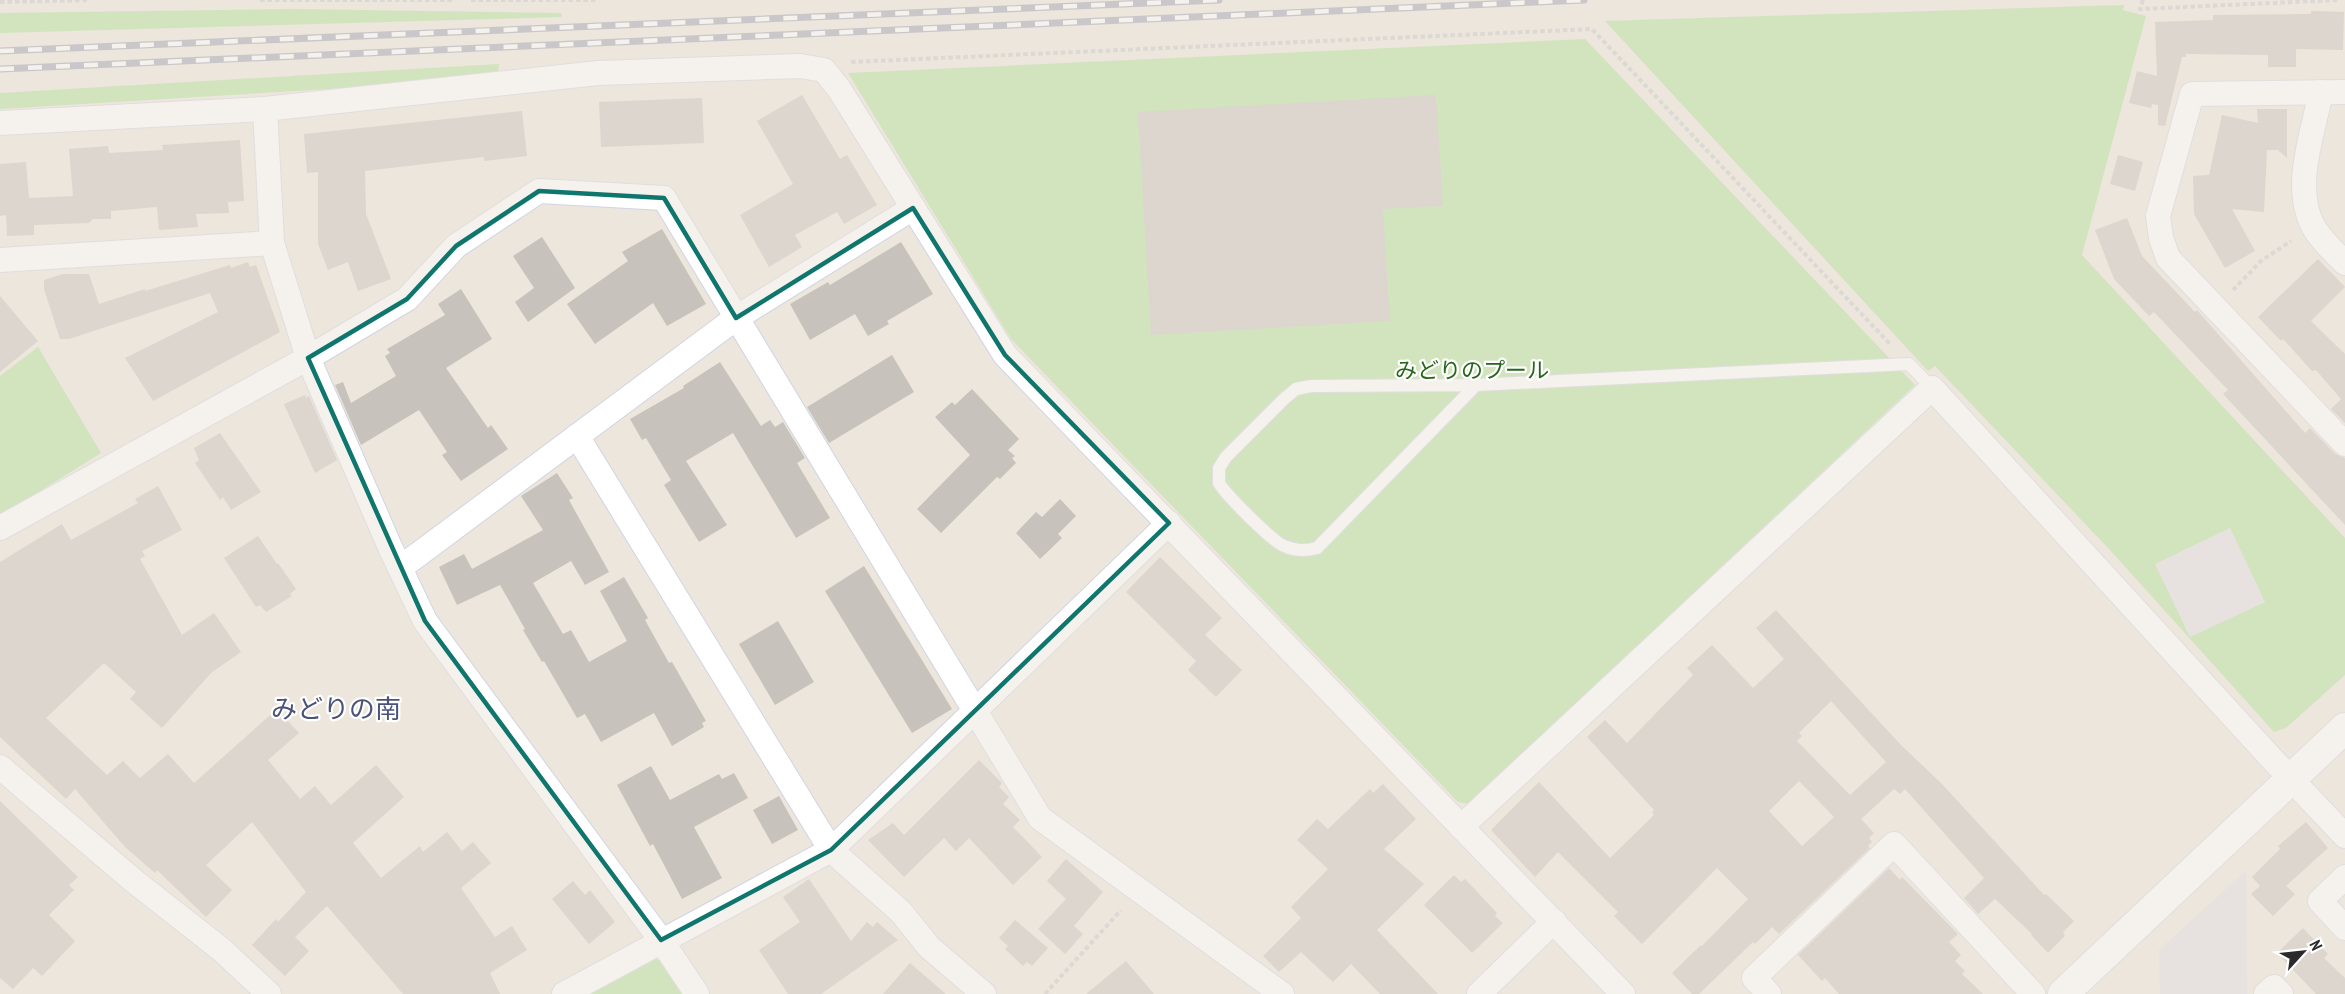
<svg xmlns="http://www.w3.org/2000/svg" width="2345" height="994" font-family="'PT Sans Narrow','Noto Sans JP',sans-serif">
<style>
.industrial{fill:#dfdde4}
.green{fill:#b0e29a;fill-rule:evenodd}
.building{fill:#c7c3bc;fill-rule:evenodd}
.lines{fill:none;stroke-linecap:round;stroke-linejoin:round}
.service-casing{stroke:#d2d4e3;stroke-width:14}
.minor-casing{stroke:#d2d4e3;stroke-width:26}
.tertiary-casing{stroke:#d2d4e3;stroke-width:32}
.path{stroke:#c8c8c8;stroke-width:4;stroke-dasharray:4.5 3;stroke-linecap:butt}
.service{stroke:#fff;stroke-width:12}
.minor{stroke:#fff;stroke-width:24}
.tertiary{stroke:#fff;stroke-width:30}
.rail-casing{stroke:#9fa2b4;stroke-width:7}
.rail{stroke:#fff;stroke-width:4.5;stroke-dasharray:14;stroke-linecap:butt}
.marked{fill:none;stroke:#0f766e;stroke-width:4.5;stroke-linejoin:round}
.labels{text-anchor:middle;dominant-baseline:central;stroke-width:4.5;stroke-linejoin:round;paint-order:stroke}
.park-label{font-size:22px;fill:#28661b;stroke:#fff}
.quarter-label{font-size:26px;fill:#4b527a;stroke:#fff}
</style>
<rect width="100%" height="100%" fill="#ece6dc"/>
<g class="industrial">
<polygon points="2230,528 2265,602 2190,638 2155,564"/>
<polygon points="2246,871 2247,994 2160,994 2159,950"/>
</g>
<g class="green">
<path d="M2124 5 2123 10 2146 16 2082 255 2345 538V675L2286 728 2274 732 2110 550 1935 366 1928 371 1605 21ZM2230 528 2265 602 2190 637 2155 564Z"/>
<polygon points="294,9 561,13 562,17 0,33 0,13"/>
<polygon points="1585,39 1915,385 1469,804 1458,802 1011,339 848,73"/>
<polygon points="499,64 498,71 394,85 0,109 0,93"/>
<polygon points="38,347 101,453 0,516 0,376"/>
<polygon points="645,956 659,960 682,994 580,994"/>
</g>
<g class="building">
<polygon points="2311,11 2344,12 2343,50 2296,49 2296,67 2268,67 2268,55 2186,54 2186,57 2182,57 2165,126 2158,125 2158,105 2152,104 2151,108 2129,103 2137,71 2157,76 2155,22 2213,20 2213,15 2311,14"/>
<polygon points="802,95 840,159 847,155 877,205 844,224 837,212 795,235 802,247 769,267 740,215 793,184 757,121"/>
<polygon points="1436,95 1443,206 1383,209 1390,321 1151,335 1138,112"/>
<polygon points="702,98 704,143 601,147 599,102"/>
<polygon points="2257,109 2287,109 2287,158 2278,150 2267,150 2264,212 2232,209 2255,251 2225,268 2194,214 2193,176 2209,175 2222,115 2258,123"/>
<polygon points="522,111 527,156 484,161 484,157 365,171 366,214 391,279 358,291 348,262 328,270 318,244 318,172 307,173 304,134"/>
<polygon points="240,140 244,201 228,202 229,213 196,214 198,227 159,230 157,207 111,211 111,219 93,219 89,223 34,225 34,235 7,236 6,215 0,216 0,164 26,162 29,198 73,196 69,149 108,146 109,153 163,150 162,145"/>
<polygon points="2118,155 2143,162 2135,191 2110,184"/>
<polygon points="2127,218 2142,256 2195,312 2197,310 2305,433 2310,428 2335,454 2345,458 2345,525 2223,394 2228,390 2154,312 2149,316 2114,279 2095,230"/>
<polygon points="662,229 706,304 667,326 653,303 595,344 567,304 628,261 622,252"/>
<polygon points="542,237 575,288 528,322 515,302 534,288 513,256"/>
<polygon points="901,242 933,294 887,321 889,324 868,336 855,314 810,340 790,304 828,282 830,285"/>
<polygon points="2318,259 2345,287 2311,321 2345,354 2345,423 2331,409 2341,399 2316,370 2312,371 2283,339 2281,341 2258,317"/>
<polygon points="248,262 250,267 256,265 280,332 153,401 125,358 218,312 210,293 69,339 60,339 44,289 44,280 63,274 89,274 99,304 145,289 145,291 230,265 231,268"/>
<polygon points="461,289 492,339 446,368 488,428 491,425 508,449 461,481 442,455 447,452 419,410 361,445 335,385 343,382 351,403 396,376 385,356 390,353 387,349 445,315 438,304"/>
<polygon points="0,296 38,341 0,372"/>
<polygon points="892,355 914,392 829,443 807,407"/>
<polygon points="720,362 761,426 770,420 775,427 783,422 805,458 797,463 830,518 796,538 733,433 686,461 727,525 699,542 664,485 671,480 646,438 642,440 630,419 684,388 683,386"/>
<polygon points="972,389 1019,439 1008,450 1015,456 1012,458 1016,463 1000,479 997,477 941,533 917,509 970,455 935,417 952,402 955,405"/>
<polygon points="305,395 306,398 309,396 337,460 315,473 284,404"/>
<polygon points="220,433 261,492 231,510 223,497 220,500 195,463 199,460 194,448"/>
<polygon points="557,473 573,498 569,500 609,572 585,585 571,561 533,583 563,634 571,630 589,662 627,641 600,591 624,577 648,618 645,620 669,663 672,662 706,721 702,723 704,727 672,746 654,713 601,742 585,714 577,718 544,661 542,662 523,630 525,629 500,585 457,605 439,567 464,554 472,569 543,530 521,496"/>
<polygon points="158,486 182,530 142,551 145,556 140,559 182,635 214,613 241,652 211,673 162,728 130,699 136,692 104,663 46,718 107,775 123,761 140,778 168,754 194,783 277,709 299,733 268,760 300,799 315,786 331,805 376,765 404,797 353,843 381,878 420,846 423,852 447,832 462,851 473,842 491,863 461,888 495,937 512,926 527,950 490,973 500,994 403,994 327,906 295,937 309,951 285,976 252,945 276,919 278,922 306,892 252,822 206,865 232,890 206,917 157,870 155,873 125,847 75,789 66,799 0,737 0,562 62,524 71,540 138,503 135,499"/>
<polygon points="1060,499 1076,516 1058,534 1062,538 1040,559 1016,533 1036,512 1042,517"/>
<polygon points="258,536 277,564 278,563 296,589 290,594 292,596 266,612 260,605 256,607 224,558"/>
<polygon points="1160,557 1222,618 1205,635 1242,670 1216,697 1188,670 1196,661 1126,592"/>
<polygon points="864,566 952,709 912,733 825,591"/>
<path d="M1776 610 1901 745 1942 784 2044 895 2046 894 2074 921 2063 932 2065 936 2048 953 2031 935 2032 934 1995 899 1978 914 1964 898 1984 878 1905 789 1900 794 1894 789 1861 819 1874 833 1869 838 1872 842 1868 846 1870 848 1779 934 1772 927 1755 944 1753 942 1699 994H1692L1672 973 1701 945 1702 946 1748 899 1717 868 1642 944 1614 916 1618 912 1558 852 1535 877 1491 830 1539 782 1610 858 1654 815 1652 812 1654 810 1587 737 1605 720 1627 743 1693 675 1687 668 1712 645 1753 688 1784 659 1756 628ZM1831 701 1886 762 1850 795 1797 741 1802 736 1799 733ZM1799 781 1834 817 1802 846 1769 811Z"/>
<polygon points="778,621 814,682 775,705 739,644"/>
<polygon points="979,760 1002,783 999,787 1009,797 1003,804 1020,820 1013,827 1042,857 1013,885 969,838 956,851 944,838 904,877 868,840 893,823 904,835"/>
<polygon points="651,766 670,800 719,774 722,779 734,773 748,798 694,827 722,878 682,899 653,844 650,846 617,785"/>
<polygon points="1383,784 1416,819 1384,849 1424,884 1377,930 1438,994 1380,994 1351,964 1333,982 1301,952 1279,972 1263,956 1301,918 1291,907 1328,869 1297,840 1317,819 1328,829 1370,789 1373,793"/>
<polygon points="779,796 798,830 772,844 753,810"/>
<polygon points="0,801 78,877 69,885 74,890 49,915 75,941 42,976 33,968 13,989 0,978"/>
<polygon points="2306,822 2328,848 2286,886 2295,894 2273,916 2251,894 2260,886 2252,877 2280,849 2278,846"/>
<polygon points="1066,859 1103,892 1074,926 1083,934 1065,954 1038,929 1066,899 1047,881"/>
<polygon points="1889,868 1900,880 1902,877 1958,934 1949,942 1961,955 1955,961 1965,971 1962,974 1983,994 1839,994 1825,978 1822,981 1798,955"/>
<polygon points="1454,875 1461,882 1465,879 1497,913 1495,916 1503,923 1472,953 1424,905"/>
<polygon points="809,879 851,941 867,922 873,927 877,922 898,940 821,994 788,994 759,950 800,922 783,897"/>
<polygon points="573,881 585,895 590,890 615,922 589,944 552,899"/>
<polygon points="1015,920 1048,948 1032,966 1027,962 1023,966 1005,949 1008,946 999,938"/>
<polygon points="2303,928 2328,954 2324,958 2345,978 2345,994 2316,994 2277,953"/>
<polygon points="1126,961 1154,994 1086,994"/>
<polygon points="910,963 946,994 883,994"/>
</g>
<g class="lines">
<g class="service-casing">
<path id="service" d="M1476 385 1317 548C1305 551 1296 551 1284 546 1272 541 1226 495 1219 483V468L1226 457 1284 399 1296 389 1311 386 1476 385 1909 364 1932 388"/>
</g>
<g class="minor-casing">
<g id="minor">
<path d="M2321 92C2313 133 2293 185 2312 224 2318 237 2334 252 2345 263"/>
<polyline points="2345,92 2192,94 2158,216 2161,238 2168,258 2345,444"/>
<polyline points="265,109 272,243 308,358 390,547 425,621 661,940 697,994"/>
<polyline points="0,123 265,109 598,73 800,66 824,70 839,89 1005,355 1623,994"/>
<polyline points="0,260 272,243"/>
<polyline points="577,436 831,850 901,912 929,947 984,994"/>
<polyline points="0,528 308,358 407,299 456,246 539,191 664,198 1040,818 1282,994"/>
<polyline points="400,568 736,318 913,208"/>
<polyline points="0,767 134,881 222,950 269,994"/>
<polyline points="1461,827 1932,388 2273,760 2345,836"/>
<polyline points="2345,877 2320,901 2345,928"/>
<polyline points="564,994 831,850 1169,523"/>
<polyline points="1479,994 1554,921"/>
<polyline points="1769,994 1754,978 1894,844 2033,994"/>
<polyline points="2266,994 2274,987 2281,994"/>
</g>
</g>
<g class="tertiary-casing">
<polyline id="tertiary" points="2063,994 2345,728"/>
</g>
<g class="path">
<polyline points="260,0 455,0"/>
<polyline points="471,0 596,0"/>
<polyline points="2143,0 2140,9 2337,0"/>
<polyline points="0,2 89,0"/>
<polyline points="851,62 1592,29 1890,344"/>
<polyline points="2233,290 2261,261 2291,241"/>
<polyline points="1045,994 1121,910"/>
</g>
<use href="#service" class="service"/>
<use href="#minor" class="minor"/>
<use href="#tertiary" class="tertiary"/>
<g class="rail-casing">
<g id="rail">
<polyline points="0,51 1219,0"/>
<polyline points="0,69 1584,0"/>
</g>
</g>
<use href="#rail" class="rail"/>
</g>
<path d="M0 0H2345V994H0ZM539 191 664 198 736 318 913 208 1005 355 1169 523 831 850 661 940 425 621 308 358 407 299 456 246Z" fill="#ece6dc" fill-opacity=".55" fill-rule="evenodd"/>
<path class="marked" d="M539 191 664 198 736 318 913 208 1005 355 1169 523 831 850 661 940 425 621 308 358 407 299 456 246Z"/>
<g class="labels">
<g class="park-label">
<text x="1472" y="370">みどりのプール</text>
</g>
<g class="quarter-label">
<text x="336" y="708">みどりの南</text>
</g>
</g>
<g transform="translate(2303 952) rotate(63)" stroke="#ffffff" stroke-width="4.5" paint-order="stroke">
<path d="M0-4.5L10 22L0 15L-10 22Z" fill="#2a2a2a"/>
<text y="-9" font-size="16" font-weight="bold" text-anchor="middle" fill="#2a2a2a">N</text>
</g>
</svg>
